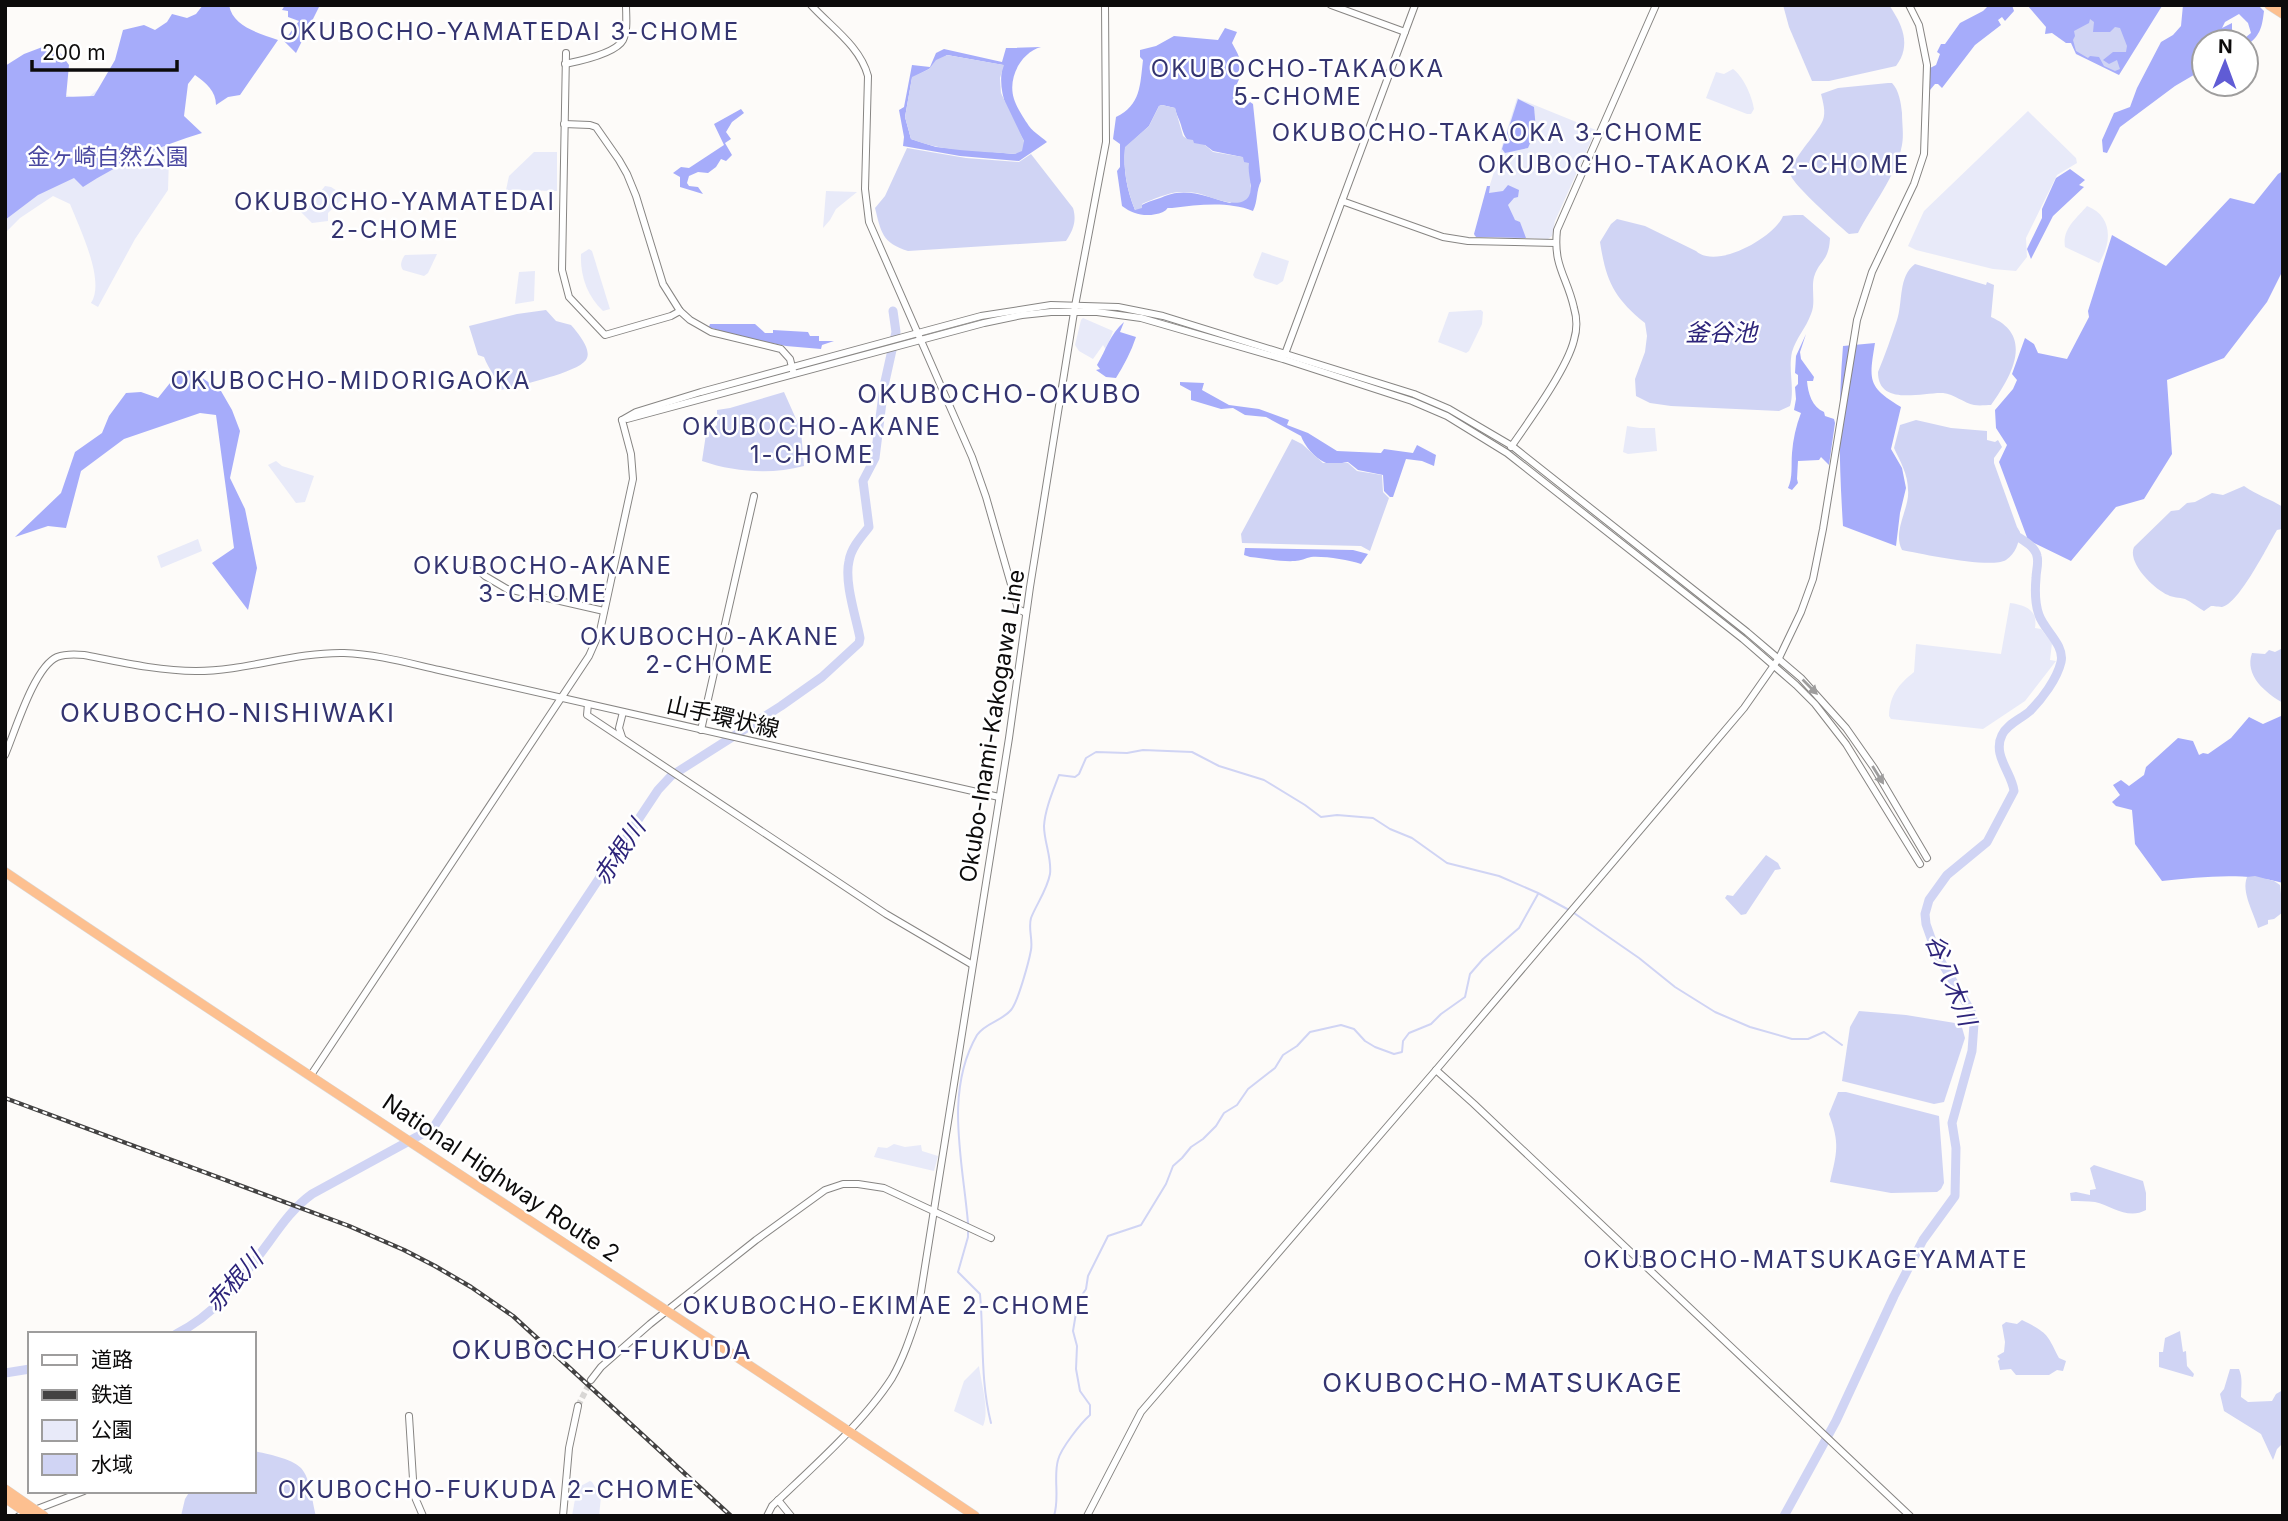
<svg xmlns="http://www.w3.org/2000/svg" width="2288" height="1521" font-family="Inter,'Noto Sans JP',sans-serif">
<style>
.green{fill:#e8eaf9}
.forest{fill:#a6acfa;fill-rule:evenodd}
.water{fill:#d0d4f4}
.lines{fill:none;stroke-linecap:round;stroke-linejoin:round}
.stream{stroke:#d0d4f4;stroke-width:2}
.river{stroke:#d0d4f4;stroke-width:9}
.secondary-tunnel{stroke:#d9d7d5;stroke-width:6;stroke-dasharray:6 3;stroke-linecap:butt}
.secondary-casing{stroke:#878583;stroke-width:8}
.highway-casing{stroke:#d8d8d8;stroke-width:10}
.secondary{stroke:#fff;stroke-width:6}
.highway{stroke:#fdc090;stroke-width:9}
.rail-casing{stroke:#434242;stroke-width:4.5}
.rail{stroke:#fff;stroke-width:2;stroke-dasharray:5;stroke-linecap:butt}
.oneway{fill:#9e9d9d}
.labels{text-anchor:middle;dominant-baseline:central;stroke-width:5;stroke-linejoin:round;paint-order:stroke}
.park-label{font-size:23px;fill:#4947a0;stroke:#fff}
.street-label{font-size:23px;fill:#0c0b0b;stroke:#fff}
.neighbourhood-label{font-size:24px;letter-spacing:2px;fill:#343470;stroke:#fff}
.water-label{font-size:24px;font-style:italic;fill:#2d247a;stroke:#fff}
.quarter-label{font-size:26px;letter-spacing:2px;fill:#343470;stroke:#fff}
</style>
<rect width="100%" height="100%" fill="#fdfbf9"/>
<g class="green">
<path d="M145 51 170 126 168 190 135 239 98 307 91 303C106 281 79 227 70 204L53 196 20 218 5 233V80L85 100Z"/>
<path d="M1733 69C1743 76 1752 96 1754 109L1751 114H1747L1706 98 1716 72 1724 74Z"/>
<polygon points="1517,98 1596,130 1555,221 1552,236 1548,239 1474,236"/>
<polygon points="2028,111 2076,158 2077,163 2057,175 2026,238 2027,257 2016,271 1993,269 1916,250 1908,246 1924,211"/>
<polygon points="534,152 557,152 557,191 506,190 509,176"/>
<polygon points="325,186 331,187 345,196 328,213 328,221 312,223 300,211 318,195"/>
<polygon points="826,191 857,192 836,209 830,220 823,228"/>
<path d="M2087 206C2113 216 2112 243 2099 263L2065 247C2062 229 2076 219 2087 206Z"/>
<path d="M589 249 592 251 610 309 603 311C587 296 580 275 581 254Z"/>
<polygon points="1262,252 1289,261 1283,281 1277,285 1255,278 1253,275"/>
<path d="M437 254 428 273 424 276 403 270C399 265 402 259 405 255Z"/>
<polygon points="535,271 534,301 515,304 519,272"/>
<polygon points="1481,310 1483,312 1482,324 1469,351 1466,353 1438,342 1449,312"/>
<polygon points="1083,318 1113,331 1106,350 1103,345 1093,359 1079,351 1075,345 1081,320"/>
<polygon points="1627,426 1640,428 1655,428 1657,451 1628,454 1623,452"/>
<polygon points="276,461 282,466 314,476 305,502 296,503 268,465"/>
<polygon points="198,539 202,551 161,568 157,556"/>
<path d="M2010 603C2026 605 2038 610 2035 628L2041 629 2052 643 2050 660 2056 661 2025 701 1983 729 1891 719 1889 716C1890 695 1898 685 1914 672L1916 644 2001 654Z"/>
<polygon points="894,1144 905,1147 921,1145 922,1151 938,1156 934,1171 874,1157 878,1147 887,1148"/>
<path d="M979 1366C981 1382 990 1412 983 1426L954 1411 964 1381Z"/>
<polygon points="590,1481 592,1482 601,1497 599,1516 572,1516 577,1488"/>
</g>
<g class="forest">
<path d="M203 5H229C233 27 259 33 278 40L240 95 228 97 216 105C216 91 206 83 195 75L188 84 184 116 202 133C160 146 120 163 83 187L74 178 38 195 5 220V66L24 54 53 43 69 65 66 97 94 96 115 60 123 30 144 25 155 30 167 22 172 14 187 18 196 14Z"/>
<polygon points="285,5 320,5 296,53 284,41 299,21 288,17 288,11 282,10"/>
<polygon points="1989,5 2012,5 2014,11 2005,21 2002,17 1998,20 2001,25 1975,45 1942,88 1938,84 1935,84 1930,90 1930,68 1936,65 1940,54 1937,52 1941,44 1945,44 1960,23 1983,11"/>
<polygon points="2027,5 2161,5 2162,6 2119,75 2076,54 2071,43 2066,43 2052,33 2045,34 2046,27"/>
<path d="M2183 5H2258L2264 11C2262 28 2260 36 2246 46V42H2240L2251 33 2248 23 2239 14 2225 22 2222 28 2232 23V42H2204V69L2175 86 2120 127 2107 153 2103 152 2102 140 2114 113 2130 107 2137 88 2161 42 2173 35 2181 26Z"/>
<path d="M1225 28 1237 32 1232 43C1237 52 1243 62 1241 72 1238 88 1229 89 1237 107L1244 108 1250 102 1253 104 1261 181C1256 191 1258 201 1253 211 1227 201 1199 205 1172 208 1164 208 1170 208 1163 212 1148 218 1134 215 1122 206L1117 171 1120 167V144L1113 139 1116 117C1141 105 1140 85 1143 60L1140 57V50L1156 46 1174 36 1218 40ZM1162 105 1175 108C1176 114 1179 118 1181 125 1185 139 1188 146 1205 145L1213 151 1242 157 1251 186 1249 191 1230 203C1208 197 1187 187 1165 196 1154 201 1145 201 1135 210 1127 190 1123 170 1125 148L1149 126 1159 106Z"/>
<path d="M1041 47C1022 52 1007 77 1014 99 1016 106 1023 117 1027 123 1031 131 1041 136 1047 142L1019 161 960 156 903 146 904 137 899 110 904 107 912 65 930 67 936 53 944 49 1002 62 1006 48ZM947 55 1003 65C996 93 1010 118 1024 141L1015 154 936 147 911 139 905 117 912 78 929 69Z"/>
<polygon points="1518,99 1534,107 1536,130 1528,148 1505,153 1502,149"/>
<polygon points="741,109 744,113 732,122 726,132 731,139 725,143 732,155 726,161 721,159 716,167 708,173 698,172 689,176 687,183 689,186 698,187 703,194 680,187 680,177 673,173 681,167 689,168 724,145 714,124"/>
<polygon points="2070,169 2085,180 2079,185 2084,187 2053,216 2031,259 2027,249 2042,218 2042,209 2056,178"/>
<polygon points="2283,171 2283,270 2267,302 2224,358 2167,380 2172,454 2144,499 2116,507 2071,561 2028,540 1999,462 2007,445 1996,428 1995,410 2013,389 2017,380 2012,374 2025,338 2034,344 2038,353 2067,359 2089,317 2088,311 2112,235 2166,266 2230,198 2254,204 2278,174"/>
<polygon points="1508,185 1519,190 1518,197 1514,198 1508,205 1515,220 1520,222 1526,238 1476,237 1474,234 1487,186 1490,186 1489,193 1503,191"/>
<path d="M1124 322 1120 332 1136 337C1131 352 1124 365 1116 378L1106 377 1096 370 1100 369 1097 365C1106 350 1110 334 1124 322Z"/>
<polygon points="710,324 755,324 765,333 773,333 773,330 808,332 810,336 819,336 819,341 834,341 822,345 821,349 786,346 737,336 709,327"/>
<path d="M1806 334 1800 352 1801 359 1814 377 1813 381H1807C1808 393 1812 407 1824 412L1825 416 1834 419 1835 423 1829 465 1821 457 1819 460 1798 461 1797 479 1798 483 1792 490 1788 488C1793 478 1791 465 1792 453 1793 439 1796 426 1801 413L1794 410 1796 399 1795 387 1798 384V375L1795 373 1796 356Z"/>
<path d="M1875 343C1869 380 1867 387 1901 407L1891 449 1902 468 1906 488 1900 513 1896 546 1843 526C1839 464 1838 408 1843 346Z"/>
<polygon points="191,370 221,391 232,410 240,431 230,478 245,509 257,568 248,610 212,563 234,548 216,415 200,413 124,439 81,471 66,528 48,526 15,537 61,493 75,452 102,433 109,416 126,393 141,392 158,398 178,373"/>
<path d="M1180 382 1204 383 1202 390 1229 405 1259 409 1289 420 1287 425 1308 433 1337 451 1381 453 1384 449 1413 453 1417 445 1436 455 1434 466 1422 461 1406 459 1393 497H1390L1384 491 1383 475 1358 470 1348 462C1341 463 1331 466 1324 462 1315 458 1304 445 1301 436L1266 417 1245 415 1233 408 1221 409 1191 400V391L1180 385Z"/>
<path d="M1245 548 1353 550 1368 554 1361 564C1348 560 1325 556 1311 557 1306 558 1300 561 1295 561 1281 562 1264 558 1250 557L1244 555Z"/>
<path d="M2281 716 2283 719V883C2243 872 2203 877 2162 881L2135 844 2132 810 2116 806 2112 802 2120 795 2113 785 2121 780 2129 786 2144 775 2146 767 2178 738 2193 741 2199 755 2203 753 2208 754 2231 738 2249 717 2263 724Z"/>
</g>
<g class="water">
<path d="M1783 5H1889C1902 24 1912 45 1896 66L1829 81H1812L1789 27Z"/>
<polygon points="2090,19 2094,22 2093,32 2110,32 2115,27 2120,28 2127,46 2126,52 2113,52 2103,60 2109,64 2117,60 2120,69 2115,71 2104,66 2099,57 2090,56 2088,58 2076,51 2073,40 2075,36 2074,31 2089,23"/>
<path d="M947 55 1004 65 1000 78 1001 93 1024 141 1022 151 1015 154C981 151 943 152 911 139L905 117 912 77 929 69 936 60Z"/>
<path d="M1888 83H1892C1899 90 1901 103 1902 113 1902 124 1904 135 1902 145 1896 177 1872 205 1858 233L1849 234C1839 226 1795 186 1791 176 1787 163 1817 135 1823 120 1826 112 1823 102 1821 94L1838 88Z"/>
<path d="M1162 105 1175 108 1183 136 1187 139 1193 140 1194 143 1205 145 1213 152 1243 157 1244 162 1249 163C1247 174 1254 187 1249 196 1240 212 1208 195 1196 193 1191 192 1185 192 1179 192 1168 193 1153 199 1142 204V208L1135 210C1127 190 1123 170 1125 147L1149 126 1159 106Z"/>
<path d="M907 148 966 158 1019 162 1031 154 1073 208C1077 221 1073 230 1066 241L908 251C882 243 881 232 875 208L885 196Z"/>
<path d="M1794 215H1803L1830 238C1829 262 1819 260 1814 277 1811 289 1816 303 1811 314 1806 328 1796 338 1792 352 1788 370 1795 389 1790 406L1779 411 1671 406 1650 403 1636 396 1635 379 1645 352 1647 336 1645 323C1614 298 1606 281 1600 242L1611 224 1617 219 1645 226 1696 251C1716 270 1774 238 1783 216Z"/>
<path d="M1915 264 1986 285 1987 282 1994 285 1991 317C2035 336 2011 377 1991 405 1986 405 1980 406 1974 405 1964 403 1954 394 1943 393 1922 392 1878 407 1878 372 1885 355 1891 338 1897 320 1903 303 1898 276 1915 264Z"/>
<path d="M546 310 556 321 571 325C577 332 591 348 587 358 583 372 515 386 501 390 497 378 489 370 484 357L478 355 469 326 517 314Z"/>
<path d="M784 392 801 430 804 466C771 475 734 472 702 461L706 434 717 425V410L730 408Z"/>
<path d="M1916 420 1951 428 1987 431V440L1995 442 1998 440 2002 447 1994 458V463L2017 527 2020 532C2019 543 2016 553 2006 560 1991 569 1922 554 1902 550 1892 531 1910 508 1908 490 1908 474 1900 461 1894 448L1900 425Z"/>
<polygon points="1292,439 1302,444 1323,463 1348,463 1357,471 1382,475 1383,492 1389,498 1370,551 1361,546 1242,543 1241,534"/>
<path d="M2244 486C2257 495 2270 499 2283 507L2282 529 2277 530C2268 545 2239 604 2222 607 2221 607 2212 606 2211 606L2204 611C2198 608 2192 602 2185 599 2179 597 2173 598 2168 595 2154 589 2127 563 2134 547L2171 511 2179 510 2187 503 2195 502 2212 493 2223 495Z"/>
<path d="M2283 648V703C2266 693 2244 676 2252 653L2265 654 2269 650 2275 652Z"/>
<polygon points="1766,855 1778,863 1781,869 1775,870 1746,914 1741,915 1725,898 1727,895 1733,896"/>
<path d="M2255 876 2274 881 2280 885 2283 912 2274 919 2268 920V924L2258 928C2254 913 2241 892 2247 877Z"/>
<polygon points="1859,1011 1906,1015 1961,1024 1965,1038 1944,1102 1934,1104 1842,1081 1850,1027"/>
<path d="M1838 1092H1846L1939 1116 1944 1183 1941 1189 1937 1192 1891 1193 1830 1182C1837 1152 1840 1144 1829 1114Z"/>
<path d="M2094 1165 2143 1181 2146 1193V1210C2128 1220 2112 1206 2095 1202 2088 1201 2079 1201 2071 1201L2070 1193 2076 1192 2090 1195V1190L2096 1189 2090 1168Z"/>
<path d="M2022 1320C2048 1333 2047 1334 2059 1358L2066 1361 2063 1371 2057 1370 2049 1375H2016L2011 1369 2000 1370 1998 1361 2000 1359 1997 1356 2004 1352 2005 1342 2002 1325 2006 1322 2017 1324Z"/>
<polygon points="2180,1331 2183,1352 2186,1351 2187,1366 2194,1374 2193,1377 2159,1367 2159,1352 2163,1352 2165,1338"/>
<path d="M2230 1369H2239C2243 1378 2241 1387 2241 1397L2248 1402 2272 1401 2276 1394 2283 1390V1443L2277 1449 2273 1460 2261 1434 2224 1411 2220 1394 2224 1389Z"/>
<path d="M254 1451C267 1454 291 1458 301 1468 311 1479 312 1502 316 1516H181L185 1499 190 1491H254Z"/>
</g>
<g class="lines">
<g class="stream">
<polyline points="1574,913 1639,958 1675,987 1715,1012 1750,1027 1792,1039 1808,1039 1824,1032 1842,1045"/>
<path d="M968 1223C963 1162 944 1092 977 1035 985 1023 1002 1021 1011 1010 1018 1002 1029 961 1031 950 1033 939 1028 929 1031 918 1037 903 1047 890 1050 874 1052 858 1044 842 1044 826 1045 809 1053 791 1059 775L1075 777 1079 774 1086 758 1096 752 1127 753 1143 750 1192 752 1219 766 1264 780 1305 805 1321 817 1337 815 1373 818 1390 829 1412 838 1447 863 1499 876 1538 893 1569 910"/>
<path d="M968 1229V1237L958 1272 980 1294C984 1337 980 1380 991 1423"/>
<path d="M1054 1516C1060 1497 1053 1478 1058 1460 1061 1448 1081 1423 1090 1415V1405L1080 1391 1076 1369 1077 1346 1073 1331 1078 1301 1086 1289 1088 1276 1108 1236 1141 1225 1166 1184 1173 1166 1182 1158 1191 1147 1203 1139 1216 1126 1224 1113 1237 1105 1248 1089 1275 1068 1283 1055 1297 1046 1310 1032 1341 1025 1354 1029 1365 1041 1375 1047 1394 1054 1402 1052 1403 1041 1409 1033 1431 1024 1441 1014 1465 997 1470 974 1483 959 1519 928 1538 894"/>
</g>
<g class="river">
<path d="M176 1334C217 1314 242 1278 269 1242 282 1224 294 1207 312 1194L433 1128 658 790 671 776 781 706 822 677 859 643 860 638C856 617 844 582 849 561 851 548 861 537 869 527L863 481 875 458 884 386 896 332 893 311"/>
<polyline points="5,1373 30,1369"/>
<path d="M1784 1516 1836 1421 1894 1296 1923 1240 1955 1196 1956 1148 1952 1123 1972 1051 1974 1024 1971 1011 1937 955 1926 924 1925 914 1929 900 1947 875 1987 842 2014 791C2012 773 1992 755 2002 735 2007 724 2021 719 2030 711 2042 699 2057 679 2061 662 2065 645 2044 630 2039 615 2035 604 2035 589 2036 578 2036 571 2039 563 2037 556 2035 545 2019 538 2010 532"/>
</g>
<polyline class="secondary-tunnel" points="578,1406 591,1380"/>
<g class="secondary-casing">
<g id="secondary">
<path d="M811 5C831 27 860 46 868 76L865 189 869 222 972 457 986 497 1018 609 1026 613"/>
<polyline points="1331,5 1405,32"/>
<polyline points="566,53 562,270 569,297 605,335 671,316 680,311"/>
<path d="M565 64C580 61 616 53 623 40 628 30 626 16 626 5"/>
<polyline points="564,124 590,125 596,127 619,160 627,174 636,196 663,284 680,311 690,320 711,332 781,349 790,359 793,371"/>
<polyline points="1342,201 1443,237 1468,241 1556,243"/>
<polyline points="1285,354 1415,5"/>
<polyline points="627,419 984,323 1022,315 1051,312 1097,312 1141,318 1283,359 1412,401 1447,416 1507,453 1743,639 1796,685 1815,704 1846,744 1920,864"/>
<polyline points="622,420 636,412 701,392 918,333 981,316 1051,305 1118,307 1163,316 1414,394 1449,409 1512,446 1747,632 1801,678 1846,728 1874,768 1927,858"/>
<path d="M1511 447C1529 421 1567 369 1574 340 1577 330 1577 318 1574 308 1567 276 1553 267 1557 230L1656 5"/>
<polyline points="470,563 485,576 507,589 604,611"/>
<polyline points="588,704 587,715 886,914 971,964"/>
<polyline points="701,730 754,496"/>
<polyline points="622,737 619,728 623,712"/>
<path d="M5 755C15 732 34 667 57 657 65 654 75 654 84 655 120 662 159 671 196 671 246 671 294 652 344 653 376 654 408 663 439 670L999 797"/>
<polyline points="1436,1070 1474,1104 1910,1516"/>
<polyline points="311,1075 589,656 600,631 633,479 631,454 622,420"/>
<polyline points="591,1380 601,1367 650,1324 756,1240 825,1190 843,1184 858,1184 884,1188 991,1238"/>
<polyline points="409,1416 414,1495 423,1516"/>
<polyline points="778,1500 791,1516"/>
<polyline points="19,1516 84,1491"/>
<polyline points="563,1516 569,1448 578,1406"/>
<path d="M767 1516 772 1506C812 1468 863 1423 892 1378 903 1359 910 1338 917 1317L1009 738 1030 587 1075 306 1106 142 1105 5"/>
<polyline points="1087,1516 1141,1412 1436,1070 1744,708 1779,658 1801,612 1813,579 1823,529 1857,320 1872,272 1914,184 1924,154 1927,65 1919,25 1909,5"/>
</g>
</g>
<g class="highway-casing">
<g id="highway">
<polyline points="2269,5 2283,14"/>
<polyline points="2282,5 2283,6"/>
<path d="M5 872C326 1090 654 1299 975 1516"/>
<polyline points="5,1489 44,1516"/>
<polyline points="5,1498 31,1516"/>
</g>
</g>
<use href="#secondary" class="secondary"/>
<use href="#highway" class="highway"/>
<g class="rail-casing">
<polyline id="rail" points="5,1098 349,1226 404,1250 435,1266 471,1287 513,1316 731,1516"/>
</g>
<use href="#rail" class="rail"/>
</g>
<defs><path id="oneway-solid" d="M-6-.8H1V-3.2L6.5 0L1 3.2V.8H-6Z" transform="scale(1.75)"/></defs>
<g class="oneway">
<use href="#oneway-solid" transform="translate(1810 687) rotate(45)"/>
<use href="#oneway-solid" transform="translate(1878 775) rotate(58)"/>
</g>
<g class="labels">
<g class="park-label">
<text x="108" y="157">金ヶ崎自然公園</text>
</g>
<g class="street-label">
<text transform="translate(723 717) rotate(13)">山手環状線</text>
<text transform="translate(992 726) rotate(-81)">Okubo-Inami-Kakogawa Line</text>
<text transform="translate(501 1178) rotate(34)">National Highway Route 2</text>
</g>
<g class="neighbourhood-label">
<text x="510" y="31">OKUBOCHO-YAMATEDAI 3-CHOME</text>
<text x="1298" y="68">OKUBOCHO-TAKAOKA<tspan x="1298" dy="28">5-CHOME</tspan></text>
<text x="1488" y="132">OKUBOCHO-TAKAOKA 3-CHOME</text>
<text x="1694" y="164">OKUBOCHO-TAKAOKA 2-CHOME</text>
<text x="395" y="201">OKUBOCHO-YAMATEDAI<tspan x="395" dy="28">2-CHOME</tspan></text>
<text x="351" y="380">OKUBOCHO-MIDORIGAOKA</text>
<text x="812" y="426">OKUBOCHO-AKANE<tspan x="812" dy="28">1-CHOME</tspan></text>
<text x="543" y="565">OKUBOCHO-AKANE<tspan x="543" dy="28">3-CHOME</tspan></text>
<text x="710" y="636">OKUBOCHO-AKANE<tspan x="710" dy="28">2-CHOME</tspan></text>
<text x="1806" y="1259">OKUBOCHO-MATSUKAGEYAMATE</text>
<text x="887" y="1305">OKUBOCHO-EKIMAE 2-CHOME</text>
<text x="487" y="1489">OKUBOCHO-FUKUDA 2-CHOME</text>
</g>
<g class="water-label">
<text x="1721" y="332">釜谷池</text>
<text transform="translate(619 852) rotate(-56)">赤根川</text>
<text transform="translate(1951 980) rotate(68)">谷八木川</text>
<text transform="translate(234 1281) rotate(-48)">赤根川</text>
</g>
<g class="quarter-label">
<text x="1000" y="393">OKUBOCHO-OKUBO</text>
<text x="228" y="712">OKUBOCHO-NISHIWAKI</text>
<text x="602" y="1349">OKUBOCHO-FUKUDA</text>
<text x="1503" y="1382">OKUBOCHO-MATSUKAGE</text>
</g>
</g>
<rect width="2288" height="1521" fill="none" stroke="#0c0b0b" stroke-width="14"/>
<rect x="28" y="1332" width="228" height="161" fill="#ffffff" stroke="#9e9d9d" stroke-width="2"/>
<rect x="42" y="1355" width="35" height="10" fill="#ffffff" stroke="#9e9d9d" stroke-width="2"/>
<text x="91" y="1367" font-size="21" fill="#0c0b0b">道路</text>
<rect x="42" y="1390" width="35" height="10" fill="#434242" stroke="#9e9d9d" stroke-width="2"/>
<text x="91" y="1402" font-size="21" fill="#0c0b0b">鉄道</text>
<rect x="42" y="1420" width="35" height="21" fill="#e8eaf9" stroke="#9e9d9d" stroke-width="2"/>
<text x="91" y="1437" font-size="21" fill="#0c0b0b">公園</text>
<rect x="42" y="1454" width="35" height="21" fill="#d0d4f4" stroke="#9e9d9d" stroke-width="2"/>
<text x="91" y="1472" font-size="21" fill="#0c0b0b">水域</text>
<g transform="translate(2225 63) rotate(1)"><circle r="33" fill="#ffffff" stroke="#9e9d9d" stroke-width="2"/>
<path d="M0-5L12 26L0 18L-12 26Z" fill="#605cd5"/>
<text y="-10" font-size="19" font-weight="bold" text-anchor="middle" fill="#0c0b0b">N</text>
</g>
<path d="M32 60v10h145v-10" fill="none" stroke="#0c0b0b" stroke-width="3.5"/>
<text x="42" y="60" font-size="21" fill="#0c0b0b" stroke="#ffffff" stroke-width="5" paint-order="stroke">200 m</text>
</svg>
